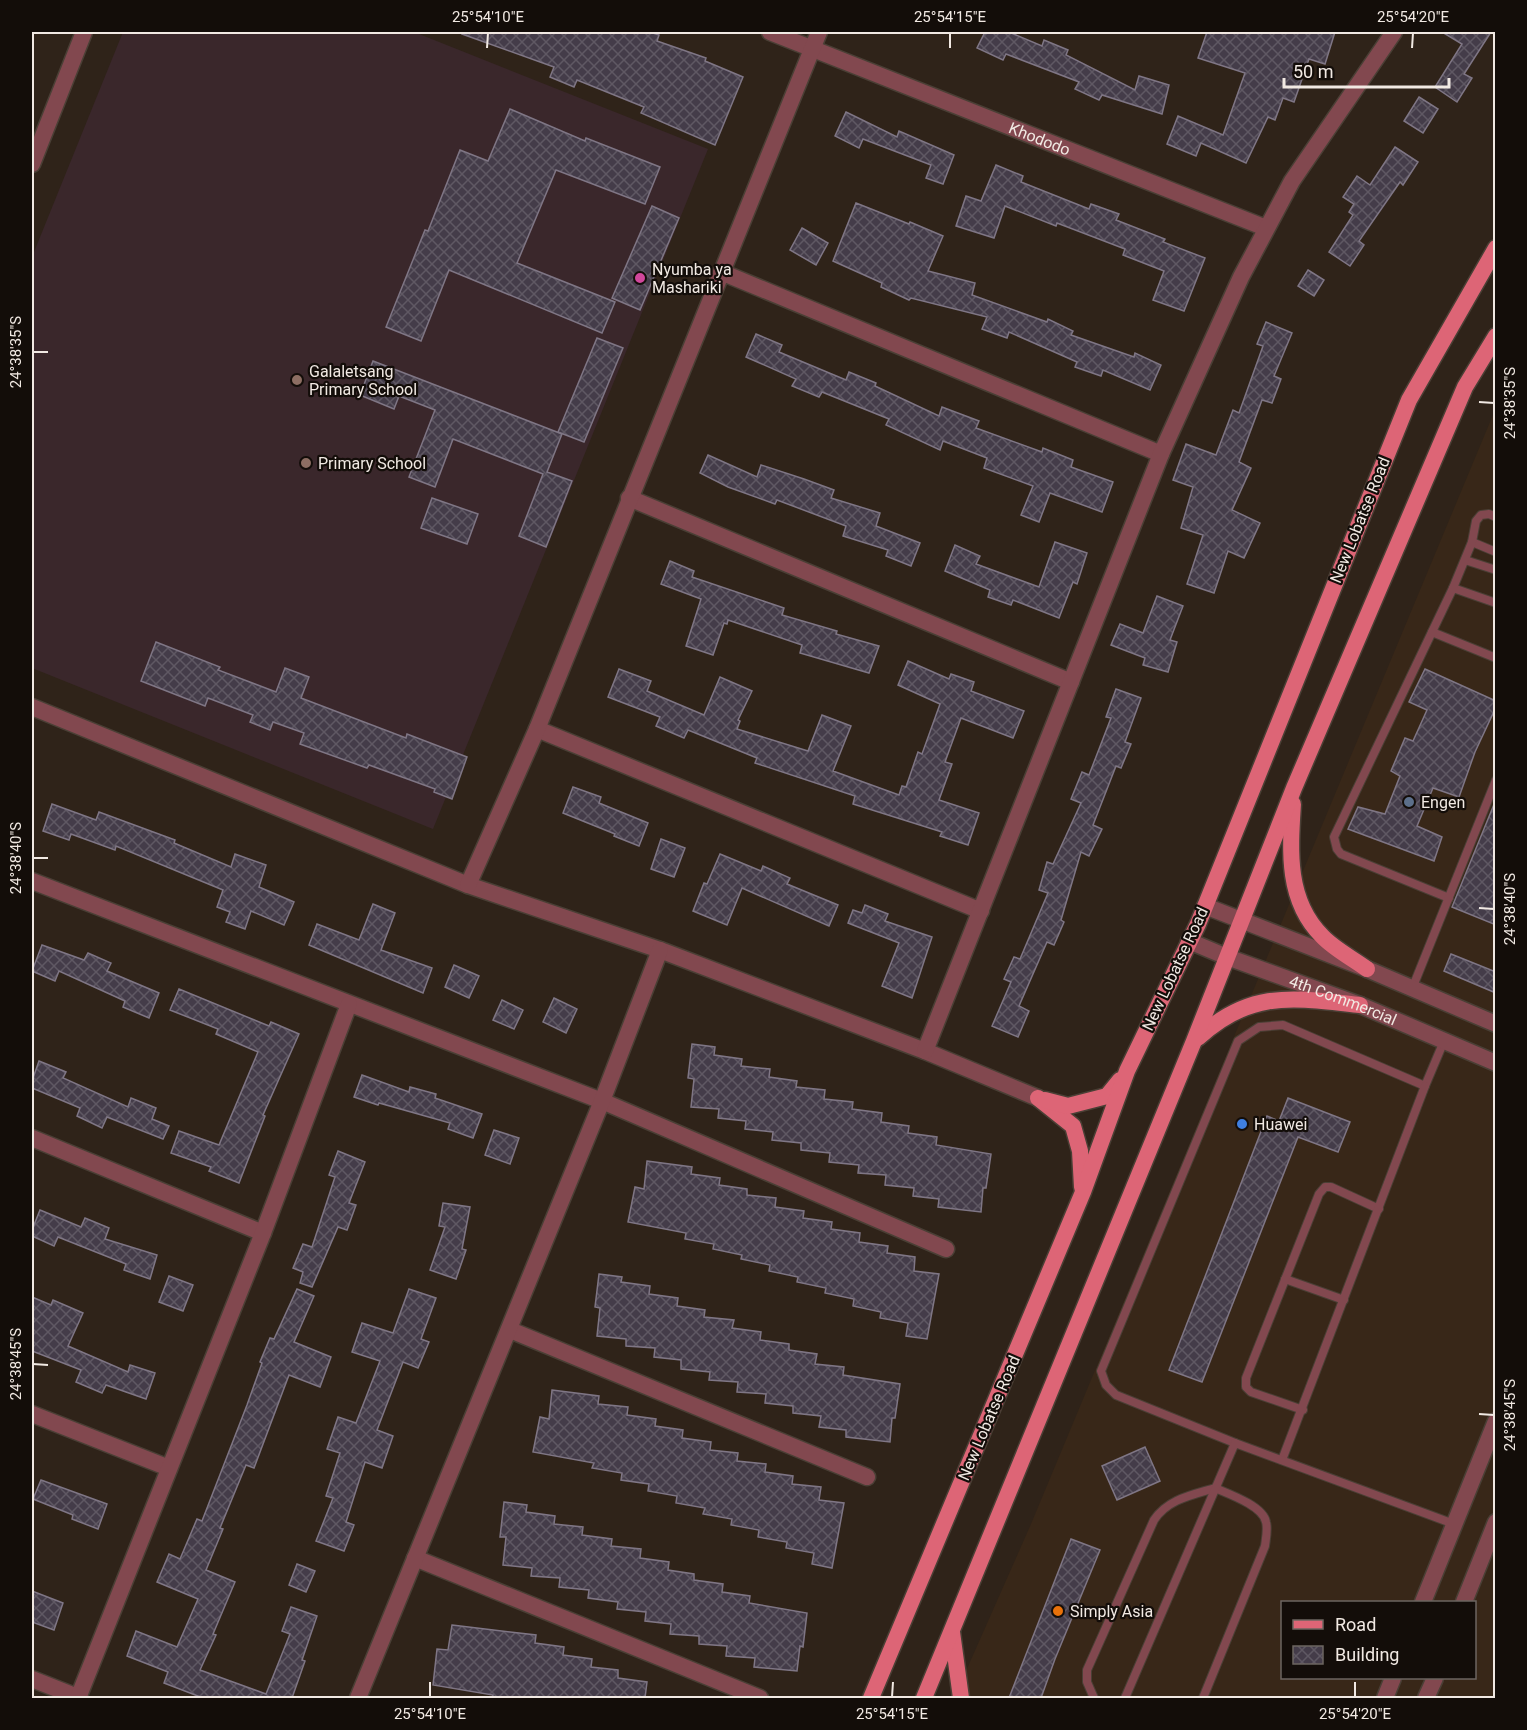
<svg xmlns="http://www.w3.org/2000/svg" width="1527" height="1730" font-family="Roboto,sans-serif">
<style>
.built{fill:#382718;fill-rule:evenodd}
.education{fill:#3a272b}
.building{fill:url(#building-cross-hatch);stroke:#7f7685;stroke-width:1.5}
.lines{fill:none;stroke-linecap:round;stroke-linejoin:round}
.service-casing{stroke:#4a3f35;stroke-width:10}
.minor-casing{stroke:#4a3f35;stroke-width:19}
.tertiary-casing{stroke:#4a3f35;stroke-width:19}
.primary-casing{stroke:#4a3f35;stroke-width:19}
.service{stroke:#82484f;stroke-width:8}
.minor{stroke:#82484f;stroke-width:16}
.tertiary{stroke:#82484f;stroke-width:16}
.primary{stroke:#dd6576;stroke-width:16}
.ticks{fill:none;stroke:#f1e9e3;stroke-width:2}
.hotel-dot{fill:#d1479c;stroke:#130d09;stroke-width:2}
.education-dot{fill:#8d6e63;stroke:#130d09;stroke-width:2}
.service-dot{fill:#5c6f8a;stroke:#130d09;stroke-width:2}
.shop-dot{fill:#3f7fe0;stroke:#130d09;stroke-width:2}
.food-dot{fill:#e8710a;stroke:#130d09;stroke-width:2}
.labels{text-anchor:middle;dominant-baseline:central;stroke-width:4.5;stroke-linejoin:round;paint-order:stroke}
.street-label{font-size:16px;fill:#f1e9e3;stroke:#130d09}
.poi-label{font-size:16px;fill:#f1e9e3;stroke:#130d09;text-anchor:start}
.neatline{fill:none;stroke:#f1e9e3;stroke-width:2}
.ticks-label{font-size:15px;text-anchor:middle;fill:#f1e9e3}
</style>
<defs>
<pattern id="building-cross-hatch" width="8" height="8" patternUnits="userSpaceOnUse" patternTransform="scale(1.5)"><rect width="8" height="8" fill="#443c49"/><path d="M0 0l8 8M0 8l8-8" fill="none" stroke="#5f5863"/></pattern>
</defs>
<rect width="100%" height="100%" fill="#2f2319"/>
<path class="built" d="M1495 410V1698H954L1031 1524ZM1282 1602H1474V1678H1282Z"/>
<polygon class="education" points="123,32 414,32 708,149 433,829 32,668 32,257"/>
<g class="building">
<polygon points="463,32 650,32 659,35 657,41 706,58 705,61 743,77 715,145 641,113 644,107 577,80 574,87 550,77 554,67 462,34"/>
<polygon points="985,32 1009,32 1042,46 1044,40 1068,50 1066,55 1135,90 1139,76 1169,85 1162,114 1102,95 1099,100 1075,89 1079,82 1006,54 1003,60 977,48"/>
<polygon points="1207,32 1335,32 1325,64 1309,59 1294,102 1283,98 1275,120 1268,117 1246,163 1201,143 1196,156 1167,144 1178,116 1223,135 1245,73 1198,58"/>
<polygon points="1442,32 1491,32 1464,74 1472,78 1457,102 1435,87 1462,44"/>
<polygon points="1419,97 1438,109 1423,133 1404,121"/>
<polygon points="510,109 585,141 586,138 660,167 645,204 556,170 517,263 615,302 602,333 449,270 421,341 386,327 425,230 428,231 460,150 488,161"/>
<polygon points="846,112 897,137 899,131 954,155 943,184 926,178 931,165 863,139 859,148 835,136"/>
<polygon points="1395,147 1418,162 1403,185 1400,182 1359,241 1364,245 1350,266 1329,252 1353,215 1349,212 1354,204 1343,197 1357,176 1370,185"/>
<polygon points="996,165 1023,176 1021,182 1089,209 1091,204 1119,214 1116,220 1165,239 1163,242 1205,258 1184,311 1153,300 1164,271 1123,255 1125,249 1057,223 1056,226 1005,206 994,238 956,226 966,196 981,201"/>
<polygon points="856,203 909,224 910,222 943,236 928,271 975,283 972,295 1047,322 1048,319 1073,331 1071,335 1134,357 1135,353 1161,365 1150,390 1103,370 1101,376 1075,367 1077,362 1009,332 1007,338 982,329 987,317 911,298 909,300 881,287 882,283 833,261"/>
<polygon points="652,206 679,218 640,310 612,298"/>
<polygon points="802,228 828,243 816,265 790,250"/>
<polygon points="1308,270 1324,280 1314,296 1298,286"/>
<polygon points="1266,322 1292,333 1274,376 1281,379 1272,403 1262,400 1239,462 1251,468 1232,510 1260,523 1244,558 1228,551 1214,593 1187,584 1203,535 1181,528 1193,487 1173,480 1186,444 1216,455 1233,410 1239,413 1263,346 1257,344"/>
<polygon points="756,334 782,345 779,352 846,380 849,372 876,383 875,386 939,416 942,407 979,421 976,428 1042,452 1043,448 1073,460 1071,467 1113,482 1102,512 1050,493 1039,522 1021,515 1033,486 984,468 987,458 943,441 940,450 886,425 889,419 822,392 819,397 792,386 796,379 746,357"/>
<polygon points="597,338 623,348 584,442 558,432"/>
<polygon points="373,361 562,434 547,472 572,481 546,547 519,536 543,474 453,439 435,487 409,477 435,410 399,396 394,409 360,395"/>
<polygon points="708,455 757,477 761,465 804,479 834,490 831,498 880,513 876,526 920,543 911,566 886,556 888,550 843,536 846,526 777,500 775,504 728,487 700,473"/>
<polygon points="432,498 478,514 467,544 421,528"/>
<polygon points="1055,542 1087,553 1077,584 1073,582 1059,618 1013,600 1011,605 988,597 990,590 945,571 955,545 980,556 976,564 1039,587"/>
<polygon points="670,561 694,571 692,577 784,608 782,615 837,631 836,634 879,646 869,673 800,653 802,645 728,620 727,624 724,623 713,655 686,646 701,599 661,584"/>
<polygon points="1157,596 1183,606 1170,640 1177,642 1168,672 1143,665 1145,658 1111,645 1120,624 1143,633"/>
<polygon points="156,642 220,667 218,670 276,692 285,668 309,677 301,698 406,738 407,734 467,757 452,799 434,792 435,789 369,765 367,768 300,744 304,733 273,722 270,730 250,722 253,715 208,698 205,706 141,681"/>
<polygon points="908,661 949,679 951,674 974,682 971,691 1024,711 1013,738 961,718 945,762 952,764 939,800 979,813 968,845 940,836 942,832 853,804 855,796 755,763 757,758 688,730 684,738 656,726 660,717 608,697 619,669 651,681 647,691 704,715 720,677 752,691 738,720 740,721 737,729 808,751 822,715 851,726 833,771 899,795 902,786 906,787 918,752 922,754 940,704 898,685"/>
<polygon points="1425,669 1496,701 1496,707 1475,752 1459,797 1433,788 1417,826 1442,837 1434,861 1348,829 1358,807 1385,814 1400,776 1391,771 1405,738 1413,741 1427,710 1409,702"/>
<polygon points="1116,689 1141,698 1125,742 1131,744 1121,768 1116,766 1093,825 1102,829 1089,856 1081,852 1061,920 1064,922 1054,945 1047,942 1019,1006 1029,1011 1018,1037 992,1026 1011,982 1004,979 1014,957 1020,959 1048,893 1039,890 1047,862 1053,864 1081,803 1071,799 1082,772 1089,775 1111,718 1106,717"/>
<polygon points="573,787 601,797 599,803 648,823 639,846 614,836 615,834 563,813"/>
<polygon points="1495,802 1496,802 1496,925 1452,907"/>
<polygon points="52,804 96,820 99,812 175,840 174,843 231,867 235,854 266,865 259,887 294,902 284,925 251,911 245,929 226,922 230,912 217,907 223,890 116,846 115,850 71,834 69,840 43,831"/>
<polygon points="661,839 685,848 674,877 651,869"/>
<polygon points="720,854 761,871 763,866 790,878 787,884 838,905 829,926 742,888 727,925 693,911 704,883 707,884"/>
<polygon points="373,904 395,913 381,950 432,968 423,993 309,945 317,924 359,940"/>
<polygon points="865,905 888,914 885,921 932,937 912,998 882,986 899,943 848,923 853,910 862,913"/>
<polygon points="42,945 84,960 88,953 111,963 107,971 159,993 149,1018 123,1007 125,1001 59,971 55,981 32,971"/>
<polygon points="1451,954 1496,972 1496,993 1444,971"/>
<polygon points="454,965 479,976 469,998 445,987"/>
<polygon points="179,989 269,1026 271,1022 299,1034 263,1115 265,1116 239,1183 209,1171 211,1167 171,1153 179,1131 219,1145 258,1052 216,1034 218,1029 170,1010"/>
<polygon points="554,998 577,1009 566,1033 543,1022"/>
<polygon points="502,1000 523,1010 514,1029 493,1020"/>
<polygon points="692,1044 715,1047 714,1055 742,1059 741,1066 770,1069 769,1077 797,1081 796,1087 825,1090 824,1099 853,1102 852,1109 882,1113 881,1122 909,1126 908,1133 937,1137 936,1145 991,1154 986,1188 983,1188 981,1212 938,1207 939,1199 913,1196 914,1188 885,1185 886,1175 858,1173 859,1165 829,1162 830,1153 801,1150 801,1143 772,1140 773,1132 745,1129 746,1121 718,1118 719,1109 691,1107 694,1079 688,1078"/>
<polygon points="39,1061 66,1072 63,1078 128,1107 131,1098 156,1108 152,1119 169,1126 163,1139 107,1117 102,1128 77,1116 80,1108 32,1088 32,1081"/>
<polygon points="362,1075 409,1092 410,1087 436,1094 435,1098 482,1114 473,1138 448,1129 450,1123 379,1103 378,1105 354,1097"/>
<polygon points="1288,1098 1350,1122 1338,1152 1298,1137 1202,1382 1169,1370 1267,1116 1279,1121"/>
<polygon points="494,1130 519,1138 510,1164 485,1155"/>
<polygon points="338,1151 365,1162 349,1203 356,1205 347,1230 338,1227 312,1287 300,1283 303,1272 293,1268 303,1244 312,1247 335,1177 329,1175"/>
<polygon points="647,1161 692,1167 691,1174 720,1178 719,1185 747,1189 747,1195 776,1198 775,1207 804,1211 803,1218 832,1222 831,1229 860,1233 859,1242 888,1246 887,1253 915,1257 914,1271 939,1274 927,1339 906,1336 908,1323 880,1318 881,1312 853,1306 854,1299 825,1293 826,1288 797,1282 798,1277 769,1271 770,1265 741,1259 742,1255 713,1249 714,1244 685,1239 686,1233 628,1222 635,1187 644,1189"/>
<polygon points="443,1203 470,1207 462,1249 466,1250 456,1279 430,1270 445,1227 439,1226"/>
<polygon points="40,1210 81,1227 85,1218 109,1228 105,1239 157,1255 150,1279 124,1270 126,1264 58,1237 54,1246 32,1236 32,1230"/>
<polygon points="599,1274 622,1277 621,1282 650,1286 649,1294 678,1298 677,1306 705,1310 704,1317 734,1320 732,1328 761,1332 760,1340 789,1344 789,1350 817,1354 815,1364 844,1367 843,1375 900,1384 895,1418 892,1418 890,1442 846,1437 846,1430 819,1427 821,1416 793,1413 793,1406 765,1403 766,1394 737,1392 738,1382 709,1380 710,1372 681,1369 681,1360 654,1357 655,1348 626,1346 626,1339 597,1336 600,1308 595,1307"/>
<polygon points="169,1276 193,1285 183,1311 159,1302"/>
<polygon points="297,1289 314,1296 294,1342 331,1357 320,1387 289,1375 254,1468 246,1465 220,1528 223,1529 206,1570 235,1582 213,1634 216,1635 200,1670 266,1694 290,1634 282,1631 291,1607 317,1616 302,1660 305,1661 292,1698 203,1698 164,1683 168,1672 127,1656 136,1631 177,1647 198,1599 157,1582 169,1554 180,1559 197,1519 202,1521 247,1405 262,1363 260,1362 270,1338 274,1339"/>
<polygon points="409,1289 436,1298 421,1339 429,1342 418,1368 403,1362 377,1430 393,1436 382,1468 365,1462 346,1522 354,1525 344,1551 316,1541 333,1498 326,1496 340,1453 327,1449 338,1417 356,1423 380,1361 352,1352 362,1323 393,1333"/>
<polygon points="32,1297 51,1305 53,1300 83,1313 68,1346 128,1372 130,1365 155,1373 146,1399 106,1385 102,1393 76,1382 81,1370 32,1351"/>
<polygon points="552,1390 599,1396 598,1404 628,1407 627,1415 656,1419 655,1426 683,1430 682,1438 711,1442 710,1450 738,1453 737,1461 766,1464 765,1472 793,1476 792,1484 821,1487 819,1500 844,1503 832,1568 812,1564 814,1553 786,1548 787,1542 758,1537 759,1530 731,1525 732,1519 703,1514 705,1508 676,1503 677,1496 648,1491 649,1484 621,1480 622,1473 592,1468 594,1463 533,1452 540,1417 549,1419"/>
<polygon points="1145,1447 1160,1481 1117,1500 1102,1466"/>
<polygon points="41,1480 107,1504 98,1529 72,1519 73,1515 33,1499"/>
<polygon points="504,1502 527,1505 526,1512 555,1516 554,1524 583,1527 582,1535 612,1539 611,1546 641,1549 640,1558 669,1562 668,1570 694,1574 694,1580 723,1584 722,1592 750,1596 749,1603 807,1613 803,1647 800,1646 797,1671 754,1667 755,1658 726,1656 727,1646 699,1644 699,1636 670,1634 671,1624 645,1621 646,1612 617,1609 618,1602 588,1598 589,1590 559,1587 560,1578 531,1576 532,1568 503,1565 506,1537 500,1537"/>
<polygon points="1071,1539 1100,1550 1055,1659 1041,1698 1009,1698"/>
<polygon points="297,1564 315,1571 306,1592 289,1585"/>
<polygon points="32,1591 63,1603 54,1630 32,1622"/>
<polygon points="452,1625 536,1635 535,1643 564,1647 563,1655 592,1659 591,1667 618,1670 618,1678 647,1682 645,1698 492,1698 493,1695 433,1685 437,1649 448,1650"/>
</g>
<g class="lines">
<g class="service-casing">
<g id="service">
<polyline points="1472,542 1496,552"/>
<polyline points="1465,560 1496,570"/>
<polyline points="1453,588 1496,603"/>
<polyline points="1432,632 1496,658"/>
<polyline points="1449,898 1341,854 1337,849 1334,837 1453,588 1472,542 1476,521 1481,515 1489,514 1496,517"/>
<polyline points="1412,989 1496,780"/>
<polyline points="1285,1279 1344,1300"/>
<polyline points="1303,1410 1251,1392 1246,1387 1246,1378 1319,1194 1325,1187 1331,1187 1379,1209"/>
<polyline points="1235,1443 1116,1395 1106,1385 1101,1371 1238,1041 1259,1027 1283,1025 1425,1086 1444,1041"/>
<polyline points="1282,1460 1425,1086"/>
<path d="M1094 1698 1087 1682V1670L1154 1520C1168 1499 1192 1495 1215 1488 1229 1494 1263 1506 1266 1522 1268 1529 1266 1538 1265 1546L1203 1698"/>
<polyline points="1125,1698 1235,1443 1454,1524"/>
</g>
</g>
<g class="minor-casing">
<g id="minor">
<path id="s1" d="M770 32 1266 228"/>
<polyline points="721,272 1161,454"/>
<polyline points="629,498 1071,682"/>
<polyline points="32,707 468,885 660,950 925,1051 1038,1098"/>
<polyline points="537,729 981,911"/>
<polyline points="32,881 602,1101 946,1249"/>
<polyline points="468,885 537,729 819,32"/>
<polyline points="1205,906 1367,969 1496,1024"/>
<path id="s2" d="M1189 941 1227 957 1360 1005 1496 1063"/>
<polyline points="925,1051 1161,454 1241,277 1292,181 1394,32"/>
<polyline points="32,1138 263,1233"/>
<polyline points="510,1330 867,1477"/>
<polyline points="32,1414 169,1468"/>
<polyline points="415,1558 760,1698"/>
<polyline points="1423,1602 1496,1421"/>
<polyline points="1464,1602 1496,1522"/>
<polyline points="32,1679 80,1698"/>
<polyline points="78,1698 263,1233 349,1004"/>
<polyline points="358,1698 602,1101 660,950"/>
<polyline points="1385,1698 1393,1678"/>
<polyline points="1426,1698 1435,1678"/>
</g>
</g>
<g class="tertiary-casing">
<polyline id="tertiary" points="32,164 84,32"/>
</g>
<g class="primary-casing">
<g id="primary">
<path d="M1293 804C1290 850 1286 900 1322 936 1334 949 1352 958 1367 969"/>
<path d="M1198 1038C1251 989 1294 998 1360 1005"/>
<polyline points="1038,1098 1073,1126 1080,1151 1082,1187"/>
<polyline points="1045,1100 1068,1106 1107,1096 1120,1080"/>
<polyline points="952,1632 961,1698"/>
<polyline points="871,1698 1083,1192 1127,1071 1198,924 1409,400 1496,248"/>
<polyline points="924,1698 1194,1041 1294,788 1465,387 1496,336"/>
</g>
</g>
<use href="#service" class="service"/>
<use href="#minor" class="minor"/>
<use href="#tertiary" class="tertiary"/>
<use href="#primary" class="primary"/>
</g>
<path class="ticks" d="M487 48 488 33M950 48V33M1412 48 1413 33M33 352H48M1479 402 1494 403M33 858H48M1479 908 1494 909M33 1364 48 1365M1479 1414 1494 1415M430 1697V1682M892 1697 893 1682M1355 1697V1682"/>
<circle class="hotel-dot" cx="640" cy="278" r="6"/>
<g class="education-dot">
<circle cx="297" cy="380" r="6"/>
<circle cx="306" cy="463" r="6"/>
</g>
<circle class="service-dot" cx="1409" cy="802" r="6"/>
<circle class="shop-dot" cx="1242" cy="1124" r="6"/>
<circle class="food-dot" cx="1058" cy="1611" r="6"/>
<g class="labels">
<g class="street-label">
<text stroke="none"><textPath href="#s1" startOffset="290">Khododo</textPath></text>
<text transform="translate(1360 520) rotate(-68)">New Lobatse Road</text>
<text transform="translate(1175 969) rotate(-65)">New Lobatse Road</text>
<text stroke="none"><textPath href="#s2" startOffset="165">4th Commercial</textPath></text>
<text transform="translate(989 1418) rotate(-67)">New Lobatse Road</text>
</g>
<g class="poi-label">
<text x="652" y="269">Nyumba ya<tspan x="652" dy="18">Mashariki</tspan></text>
<text x="309" y="371">Galaletsang<tspan x="309" dy="18">Primary School</tspan></text>
<text x="318" y="463">Primary School</text>
<text x="1421" y="802">Engen</text>
<text x="1254" y="1124">Huawei</text>
<text x="1070" y="1611">Simply Asia</text>
</g>
</g>
<rect width="1527" height="1730" fill="none" stroke="#130d09" stroke-width="66"/>
<rect x="1281" y="1601" width="195" height="78" fill="#130d09" stroke="#6c6560" stroke-width="1.5"/>
<rect x="1293" y="1620" width="30" height="9" fill="#dd6576" stroke="#6c6560" stroke-width="1.5"/>
<text x="1335" y="1631" font-size="18" fill="#f1e9e3">Road</text>
<rect x="1293" y="1646" width="30" height="18" fill="url(#building-cross-hatch)" stroke="#6c6560" stroke-width="1.5"/>
<text x="1335" y="1661" font-size="18" fill="#f1e9e3">Building</text>
<path d="M1284 78v9h165v-9" fill="none" stroke="#f1e9e3" stroke-width="3"/>
<text x="1293" y="78" font-size="18" fill="#f1e9e3" stroke="#130d09" stroke-width="4.5" paint-order="stroke">50 m</text>
<rect x="33" y="33" width="1461" height="1664" class="neatline"/>
<g class="ticks-label">
<text x="488" y="22">25°54'10"E</text>
<text x="950" y="22">25°54'15"E</text>
<text x="1413" y="22">25°54'20"E</text>
<text transform="translate(16 352) rotate(-90)" y="5">24°38'35"S</text>
<text transform="translate(1510 403) rotate(-90)" y="5">24°38'35"S</text>
<text transform="translate(16 858) rotate(-90)" y="5">24°38'40"S</text>
<text transform="translate(1510 909) rotate(-90)" y="5">24°38'40"S</text>
<text transform="translate(16 1364) rotate(-90)" y="5">24°38'45"S</text>
<text transform="translate(1510 1415) rotate(-90)" y="5">24°38'45"S</text>
<text x="430" y="1719">25°54'10"E</text>
<text x="892" y="1719">25°54'15"E</text>
<text x="1355" y="1719">25°54'20"E</text>
</g>
</svg>
